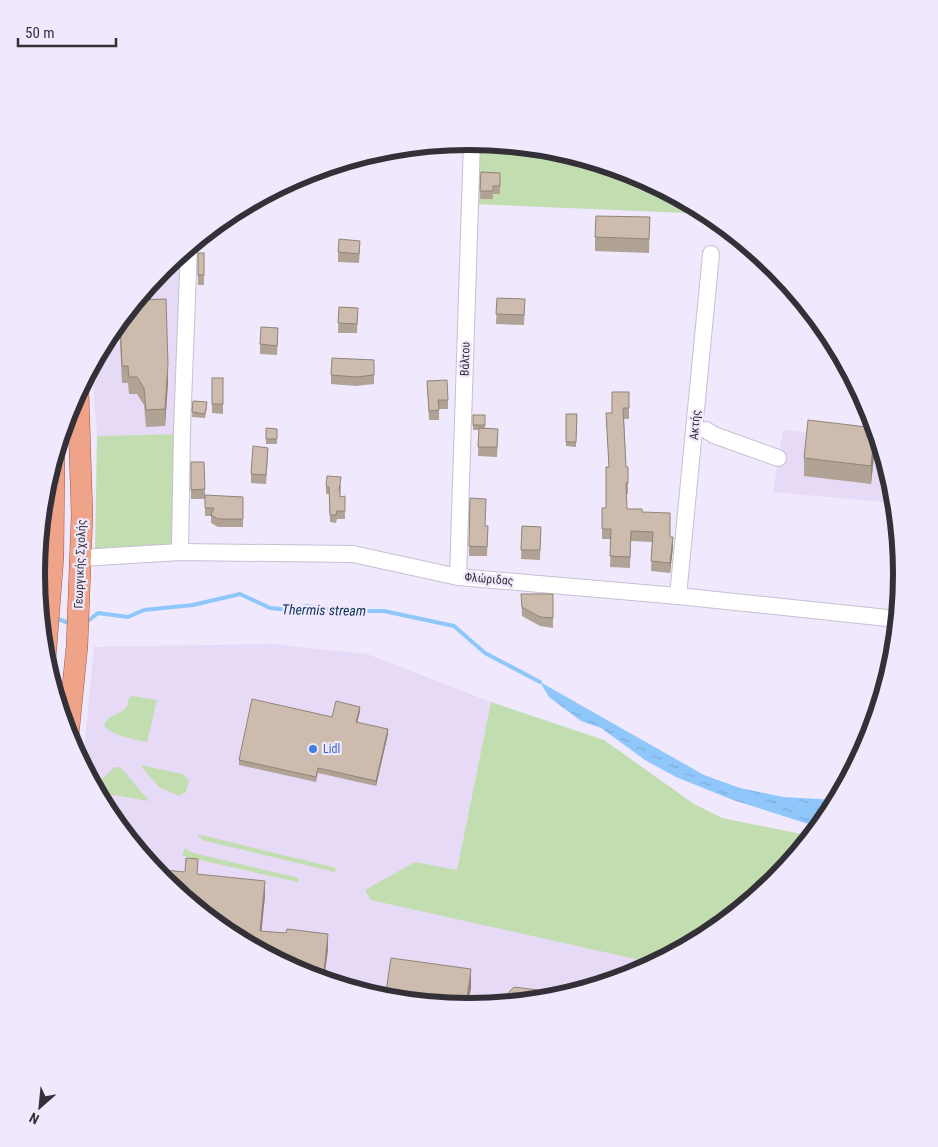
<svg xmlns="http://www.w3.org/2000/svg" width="938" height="1147" font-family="'Roboto Condensed',sans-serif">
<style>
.built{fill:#e6daf6}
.green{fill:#c2ddb0}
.water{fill:url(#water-ripples)}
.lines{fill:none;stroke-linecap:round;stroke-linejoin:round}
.stream{stroke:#90c7fb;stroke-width:4}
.minor-casing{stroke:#c7bfd2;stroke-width:18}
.major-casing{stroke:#a75238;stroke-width:22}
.minor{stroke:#fff;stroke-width:16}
.major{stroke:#efa388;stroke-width:21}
.wall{fill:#b0a295}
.shaded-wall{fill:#908479}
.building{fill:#cdbcad;stroke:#908479}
.shop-dot{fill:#3f7fe0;stroke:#f0e8fc;stroke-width:2}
.labels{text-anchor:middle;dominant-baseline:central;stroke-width:4.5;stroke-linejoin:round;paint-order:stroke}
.street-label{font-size:12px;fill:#333038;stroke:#f0e8fc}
.shop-label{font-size:12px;fill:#366cbe;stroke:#f0e8fc;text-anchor:start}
.water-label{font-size:14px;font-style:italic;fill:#0b3455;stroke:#f0e8fc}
.rim{fill:none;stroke:#333038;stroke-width:6}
</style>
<defs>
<pattern id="water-ripples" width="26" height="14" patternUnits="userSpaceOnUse" patternTransform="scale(1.25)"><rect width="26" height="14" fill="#90c7fb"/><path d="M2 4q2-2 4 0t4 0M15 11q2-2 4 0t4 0" fill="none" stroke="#7dabd8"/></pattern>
</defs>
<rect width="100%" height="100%" fill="#f0e8fc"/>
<g class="built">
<polygon points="184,250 179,434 97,436 92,365 109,333 163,267"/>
<polygon points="783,430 879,441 893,489 895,503 773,492"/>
<polygon points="271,644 367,654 491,702 457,870 494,927 653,963 634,973 553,998 469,1006 384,998 303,973 163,879 109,814 83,765 94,647"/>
</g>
<g class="green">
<polygon points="476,141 554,149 635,174 710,214 474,204"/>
<polygon points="179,434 177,548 95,552 97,436"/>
<path d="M132 696 157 700 147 742C133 739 115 737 104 726 108 713 121 716 127 706 128 704 128 700 129 698Z"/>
<polygon points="491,702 604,740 694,804 722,818 811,836 775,880 709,933 653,963 371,900 365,890 415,862 457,870"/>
<polygon points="140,765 183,774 189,781 186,792 179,796 159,787"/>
<polygon points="115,767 119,767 123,770 149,801 108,794 101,785 101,780"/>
<polygon points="197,834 336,868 335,872 202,840"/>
<polygon points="185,848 193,853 299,878 298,882 191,858 182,855"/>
</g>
<polygon class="water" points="540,682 704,775 740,788 783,797 836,800 829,814 818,827 733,800 676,777 645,760 601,728 581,721 549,697"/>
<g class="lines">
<g class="stream">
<polyline points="55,618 72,624"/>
<polyline points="84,622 88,621 98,613 128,617 144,610 193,605 240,594 270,608 290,610 307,606 335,611 384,611 454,626 485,653 540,682"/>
</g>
<g class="minor-casing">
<g id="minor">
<polyline points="706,430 714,435 778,458"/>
<polyline points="180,552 182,429 189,246"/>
<polyline points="81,558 180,552 353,554 458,577 678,596 897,619"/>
<polyline points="458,577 472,141"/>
<polyline points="678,596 711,254"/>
</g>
</g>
<g class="major-casing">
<g id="major">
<polyline points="45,660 53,557 54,458"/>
<polyline points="68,736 77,646 82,515 78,391"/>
</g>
</g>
<use href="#minor" class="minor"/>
<use href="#major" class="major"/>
</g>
<g class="wall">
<polygon points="481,172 500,173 500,194 493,194 493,199 480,199"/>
<polygon points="650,217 649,253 595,251 595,237"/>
<polygon points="360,250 359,263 338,262 338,252"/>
<polygon points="204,253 204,285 198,285 198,275"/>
<polygon points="148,286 148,296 139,297"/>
<polygon points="497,298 525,299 524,325 496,324"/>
<polygon points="137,300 168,382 165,426 146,427 144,405 137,394 129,394 128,383 122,383 119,321"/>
<polygon points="339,307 358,308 357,333 338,333"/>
<polygon points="278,337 277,355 260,354 260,344"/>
<polygon points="374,360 374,384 356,386 331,384 331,375"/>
<polygon points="212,378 223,378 223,414 212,413"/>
<polygon points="427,381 448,400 448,409 439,409 439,420 429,420"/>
<polygon points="629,392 629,419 624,419 626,467 628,467 628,494 626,494 627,509 642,512 670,537 673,547 670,573 651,571 652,542 631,541 630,568 610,567 611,539 602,539 602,529 606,508 609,467 606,413 612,413"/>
<polygon points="193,401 207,407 205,418 192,417"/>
<polygon points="566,414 577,414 576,447 566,446"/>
<polygon points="473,415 485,415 485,428 498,438 497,457 478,456 479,430 473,430"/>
<polygon points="266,428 277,429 277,444 266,444"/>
<polygon points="875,446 871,484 804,476 804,458"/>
<polygon points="268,457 266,484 251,483 251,474"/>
<polygon points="191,462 205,489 205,499 191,499"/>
<polygon points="341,485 340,497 345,496 345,519 337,519 336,523 330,522 329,494 326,494 326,486"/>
<polygon points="205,495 243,497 243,527 218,527 211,523 211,516 205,516"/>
<polygon points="485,526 488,526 487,556 469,556 469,546"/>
<polygon points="522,526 541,527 540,560 521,559"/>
<polygon points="521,594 553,594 553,628 540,626 522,616"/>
<polygon points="360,711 357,723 388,734 376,786 318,773 316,782 239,765 239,760 332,717"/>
<polygon points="198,874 265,896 261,931 328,949 324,980 303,973"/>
</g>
<g class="shaded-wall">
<polygon points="168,364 168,382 165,426 165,409"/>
<polygon points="875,429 875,446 871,484 871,466"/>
<polygon points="673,537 673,547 670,573 670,563"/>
<polygon points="360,707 360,711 356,727 356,722"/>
<polygon points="388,729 388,734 376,786 376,781"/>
<polygon points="265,881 265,896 260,947 260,931"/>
<polygon points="328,934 328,949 324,980 324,972"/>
<polygon points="471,969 471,988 468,1006 466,1006"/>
</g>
<g class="building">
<polygon points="481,172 500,173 500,186 493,186 493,191 480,191"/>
<polygon points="596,216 650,217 649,239 595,237"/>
<polygon points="339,239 360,241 359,254 338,252"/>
<rect x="198" y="253" width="6" height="22"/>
<polygon points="497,298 525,299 524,315 496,314"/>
<polygon points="166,299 168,364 165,409 146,410 144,388 137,377 129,377 128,366 122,366 120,320 137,300"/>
<polygon points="339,307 358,308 357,324 338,323"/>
<polygon points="261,327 278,328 277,346 260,344"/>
<polygon points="332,358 374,360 374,375 356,377 331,375"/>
<rect x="212" y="378" width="11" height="26"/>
<polygon points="447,380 448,400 438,400 439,410 429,411 427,381"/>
<polygon points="612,392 629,392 629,408 623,408 626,467 628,467 628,483 626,483 627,509 642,509 642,512 670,513 670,537 673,537 670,563 651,561 653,532 631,531 630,557 610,556 611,529 602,529 602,508 606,508 606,467 609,467 606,413 612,413"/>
<polygon points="193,401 207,402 205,414 192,412"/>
<polygon points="566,414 577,414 576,442 566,442"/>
<rect x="473" y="415" width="12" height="10"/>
<polygon points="808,420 875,428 871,466 804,458"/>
<polygon points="266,428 277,429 277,439 266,439"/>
<polygon points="479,428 498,429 497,447 478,447"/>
<polygon points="253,446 268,448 266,475 251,474"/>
<polygon points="191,462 204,462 205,489 191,490"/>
<polygon points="327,476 341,477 339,491 340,491 340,497 345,496 345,511 337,511 336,515 330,515 329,487 326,486"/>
<polygon points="205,495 243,497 243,519 218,519 211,515 214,508 205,508"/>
<polygon points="470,498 486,499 485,526 488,526 487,547 469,546"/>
<polygon points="522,526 541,527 540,550 521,550"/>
<polygon points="521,594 553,594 553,618 540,617 522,607"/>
<polygon points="252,699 332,717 336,701 360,707 356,722 388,729 376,781 318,768 316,777 239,760"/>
<polygon points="186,858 198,859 197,874 265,881 260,931 286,933 287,929 328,934 324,972 321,971 321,979 303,973 228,933 163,879 154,869 185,872"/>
<polygon points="391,958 471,969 466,1006 385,998"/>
<polygon points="514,987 546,991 551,998 498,1003"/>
</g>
<circle class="shop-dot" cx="313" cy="749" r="5"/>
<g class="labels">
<g class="street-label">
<text transform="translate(465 359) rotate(-88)">Βάλτου</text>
<text transform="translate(695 425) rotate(-85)">Ακτής</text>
<text transform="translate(80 564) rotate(-88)">Γεωργικής Σχολής</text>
<text transform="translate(489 579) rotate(5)">Φλώριδας</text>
</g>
<g class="shop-label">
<text x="323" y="749">Lidl</text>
</g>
<g class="water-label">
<text transform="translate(324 610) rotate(1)">Thermis stream</text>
</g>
</g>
<path d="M0 0H938V1147H0ZM45 574a424 424 0 1 1 848 0a424 424 0 1 1-848 0Z" fill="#f0e8fc" fill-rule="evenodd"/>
<path class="rim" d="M45 574a424 424 0 1 1 848 0a424 424 0 1 1-848 0Z"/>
<g transform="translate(40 1107) rotate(207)" stroke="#f0e8fc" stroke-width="4" paint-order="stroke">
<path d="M0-4L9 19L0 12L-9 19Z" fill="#333038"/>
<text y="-8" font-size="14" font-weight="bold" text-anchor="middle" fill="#333038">N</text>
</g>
<path d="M18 38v8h98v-8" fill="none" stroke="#333038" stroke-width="2.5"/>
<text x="25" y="38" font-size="15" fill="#333038" stroke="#f0e8fc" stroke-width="4" paint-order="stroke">50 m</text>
</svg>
